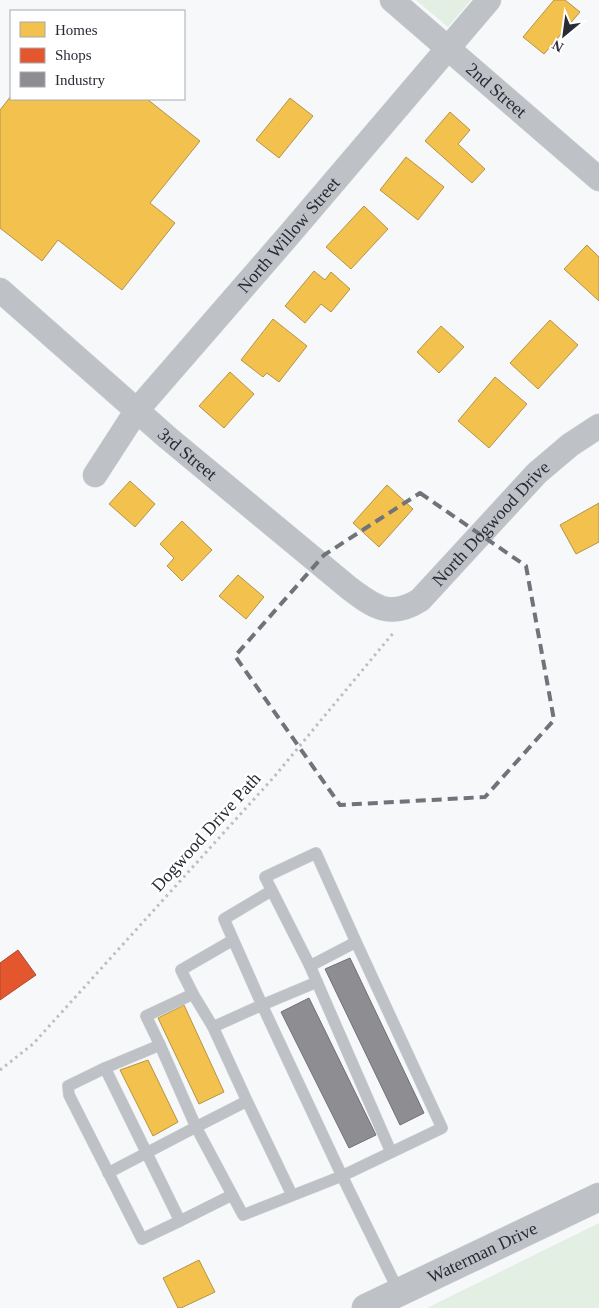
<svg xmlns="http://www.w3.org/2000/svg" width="599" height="1308" font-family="'Times New Roman',serif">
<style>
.green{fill:#e3efe2}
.homes{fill:#f2c14e;stroke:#b59446}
.shops{fill:#e4572e;stroke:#ac4a30}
.industry{fill:#8d8d92;stroke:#6f7076}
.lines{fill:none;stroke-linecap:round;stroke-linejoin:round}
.service-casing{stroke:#d2d3d6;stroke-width:12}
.minor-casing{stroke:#d2d3d6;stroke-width:25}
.tertiary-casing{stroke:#d2d3d6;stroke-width:29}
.path{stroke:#bcbec3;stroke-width:3;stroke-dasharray:2.5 4;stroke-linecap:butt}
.service{stroke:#bec1c6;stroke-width:11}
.minor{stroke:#bec1c6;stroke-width:24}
.tertiary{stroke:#bec1c6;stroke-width:28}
.marked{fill:none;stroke:#707379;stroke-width:4;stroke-dasharray:10 6;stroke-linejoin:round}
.labels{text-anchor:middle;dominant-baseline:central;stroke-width:5;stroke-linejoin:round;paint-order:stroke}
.street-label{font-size:18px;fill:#282b34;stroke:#fff}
</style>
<rect width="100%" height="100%" fill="#f6f8fa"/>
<g class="green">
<polygon points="416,0 471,0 448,27"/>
<polygon points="599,1223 599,1308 427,1308"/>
</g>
<g class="homes">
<polygon points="554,0 565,0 580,12 544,54 523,37"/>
<polygon points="11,96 11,99 147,99 200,141 150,203 175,223 122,290 58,240 42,261 0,228 0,110"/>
<polygon points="290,98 313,116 279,158 256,140"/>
<polygon points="450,112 470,130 458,144 485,169 472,183 425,141"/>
<polygon points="406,157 444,187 418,220 380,190"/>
<polygon points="364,206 388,229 351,269 326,247"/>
<polygon points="587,245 599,257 599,301 564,269"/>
<polygon points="314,271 325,280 331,272 350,289 331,312 321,304 305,323 285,306"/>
<polygon points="273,319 307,346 279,382 267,373 263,377 241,360"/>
<polygon points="550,320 578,345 538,389 510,363"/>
<polygon points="441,326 464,347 439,373 417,352"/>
<polygon points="230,372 254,394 224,428 199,406"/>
<polygon points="495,377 527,404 489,448 458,421"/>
<polygon points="130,481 155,504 135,527 109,504"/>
<polygon points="387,485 413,509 379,547 353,523"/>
<polygon points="599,503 599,542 576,554 560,525"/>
<polygon points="182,521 212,550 182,581 167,566 174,558 160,544"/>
<polygon points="238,575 264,597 246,619 219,596"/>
<polygon points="184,1005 224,1092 199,1104 158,1018"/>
<polygon points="148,1060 178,1122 153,1136 120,1070"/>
<polygon points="199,1260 215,1292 181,1308 178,1308 163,1278"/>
</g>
<polygon class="shops" points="18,950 36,975 0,1000 0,963"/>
<g class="industry">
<polygon points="350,958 424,1113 400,1125 325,969"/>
<polygon points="309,998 376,1135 349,1148 281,1012"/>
</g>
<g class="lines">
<g class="service-casing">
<g id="service">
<polyline points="271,891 224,919 262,1005 317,982"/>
<polyline points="356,942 316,853 265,877 310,966 391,1152"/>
<polyline points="310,966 356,942 442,1128 342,1176 399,1292"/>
<polyline points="193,994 181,970 233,940"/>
<polyline points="213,1027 193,994 146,1016 160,1045 105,1068 180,1221 232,1195"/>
<polyline points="105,1068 68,1086 69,1095 142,1239 180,1221"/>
<polyline points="247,1101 213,1027 262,1005 342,1176 243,1215 196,1127 247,1101 292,1195"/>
<polyline points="108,1173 196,1127 160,1045"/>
</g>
</g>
<g class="minor-casing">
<g id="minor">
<path id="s1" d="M392 0 599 179"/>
<path id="s2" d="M0 290 168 438 349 588C374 607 390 619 420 600L537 473 570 445 599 426"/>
<path id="s3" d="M95 475 137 410 288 236 489 0"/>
</g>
</g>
<g class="tertiary-casing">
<g id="tertiary">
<path id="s4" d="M366 1308 599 1197"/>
</g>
</g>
<polyline class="path" points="0,1070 33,1044 274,777 394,632"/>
<use href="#service" class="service"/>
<use href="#minor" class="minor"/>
<use href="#tertiary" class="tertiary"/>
</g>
<path class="marked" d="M420 493 526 566 554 720 485 797 340 805 235 656 324 555Z"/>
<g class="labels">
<g class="street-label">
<text stroke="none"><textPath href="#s1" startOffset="138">2nd Street</textPath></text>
<text stroke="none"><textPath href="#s3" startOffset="309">North Willow Street</textPath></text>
<text stroke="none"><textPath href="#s2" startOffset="249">3rd Street</textPath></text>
<text stroke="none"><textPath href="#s2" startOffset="642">North Dogwood Drive</textPath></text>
<text transform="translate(206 832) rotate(-48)">Dogwood Drive Path</text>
<text stroke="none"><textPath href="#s4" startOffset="129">Waterman Drive</textPath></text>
</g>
</g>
<rect x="10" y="10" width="175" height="90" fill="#ffffff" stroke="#a9aaae"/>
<rect x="20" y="22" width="25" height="15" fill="#f2c14e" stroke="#a9aaae"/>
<text x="55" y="35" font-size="15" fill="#282b34">Homes</text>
<rect x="20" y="48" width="25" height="15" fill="#e4572e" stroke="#a9aaae"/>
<text x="55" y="60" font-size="15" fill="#282b34">Shops</text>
<rect x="20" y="72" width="25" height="15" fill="#8d8d92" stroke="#a9aaae"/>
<text x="55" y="85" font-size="15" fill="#282b34">Industry</text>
<g transform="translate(564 35) rotate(209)" stroke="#ffffff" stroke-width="4" paint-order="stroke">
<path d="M0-4L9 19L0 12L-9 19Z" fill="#282b34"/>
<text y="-8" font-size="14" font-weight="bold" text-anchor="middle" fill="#282b34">N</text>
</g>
</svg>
